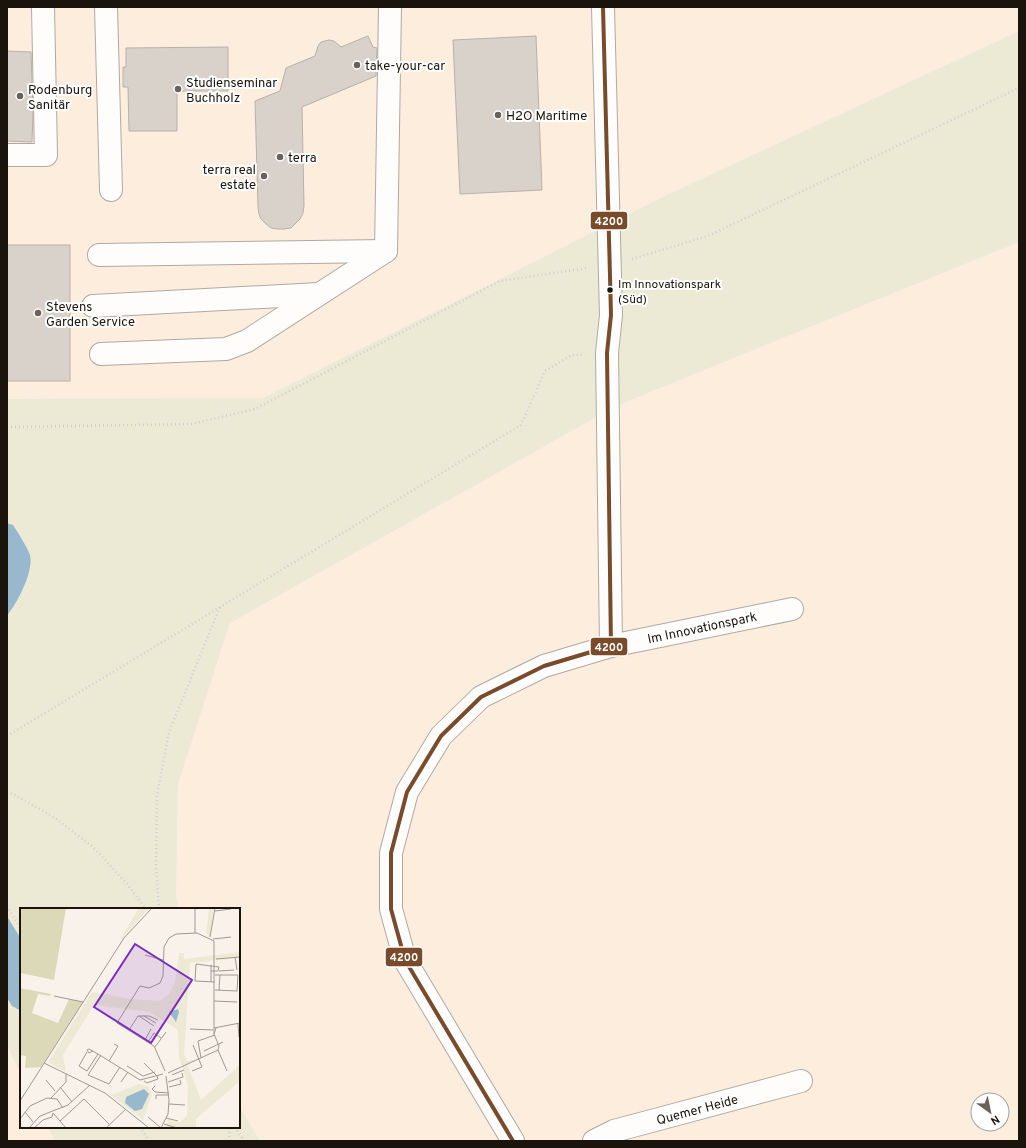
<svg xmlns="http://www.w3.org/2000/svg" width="1026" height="1148" viewBox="0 0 1026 1148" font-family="Overpass,sans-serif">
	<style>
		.built { fill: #fceddd; fill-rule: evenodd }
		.green { fill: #ecead4 }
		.water { fill: #98b9cd }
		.building { fill: #d9d2ca; stroke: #b8b1aa }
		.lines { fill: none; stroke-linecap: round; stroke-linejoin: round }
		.minor-casing { stroke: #b0a9a2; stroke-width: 24 }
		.path { stroke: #d1cfcd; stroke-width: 2.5; stroke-dasharray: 1 3; stroke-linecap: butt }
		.minor { stroke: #fefdfc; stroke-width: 22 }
		.bus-1-casing { stroke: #fff; stroke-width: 7 }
		.bus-1 { stroke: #7a4b2a; stroke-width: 4 }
		.poi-dot { fill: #69625a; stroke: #fff; stroke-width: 1.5 }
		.bus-dot { fill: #1b140c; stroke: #fff; stroke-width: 1.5 }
		.labels { text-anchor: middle; stroke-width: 4; stroke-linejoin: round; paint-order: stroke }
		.bus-label { font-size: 12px; fill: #1b140c; stroke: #fff; text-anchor: start }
		.poi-label { font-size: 13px; fill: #1b140c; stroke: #fff; text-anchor: start }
		.street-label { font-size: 13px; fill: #1b140c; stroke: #fff }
		.inset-road { fill: none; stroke: #a09992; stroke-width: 1 }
		.view { fill: #7b2cbf; fill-opacity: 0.15; stroke: #7b2cbf; stroke-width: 2 }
		.inset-edge { fill: none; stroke: #1b140c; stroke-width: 2 }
		.line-badge { stroke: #fff; stroke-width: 1.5 }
		.badge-label { font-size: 11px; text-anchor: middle; font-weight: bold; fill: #fff }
	</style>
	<rect width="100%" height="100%" fill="#f9f2eb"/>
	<g class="built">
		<polygon points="7,7 1019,7 1019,31 665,196 263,398 7,399"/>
		<path d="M1019,242v899h-759l-21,-35v-197h-61l-2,-14 2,-111 52,-161 372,-209 19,-10zM978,1100h24v24h-24z"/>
		<polygon points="7,1046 21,1074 21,1127 48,1127 55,1141 7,1141"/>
	</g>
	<g class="green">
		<polygon points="1019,31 1019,242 621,404 602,414 230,623 178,784 176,895 178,909 21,909 21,939 7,916 7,616 13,608 13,525 7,523 7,399 263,398 665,196"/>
		<polygon points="7,998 12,1006 21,1011 21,1074 7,1046"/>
		<polygon points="239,1106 260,1141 55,1141 48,1127 239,1127"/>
	</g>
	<g class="water">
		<path d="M7,523l6,2c4,6 16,25 17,30 4,17 -13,48 -23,61z"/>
		<polygon points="7,916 21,939 21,1011 12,1006 7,998"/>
	</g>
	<g class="building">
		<polygon points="368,36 373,47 377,48 376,76 302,107 304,206 303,213 300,219 291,228 284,229 278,229 271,228 266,224 261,219 259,214 258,207 255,101 280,91 286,68 315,56 318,46 321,42 329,40 334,41 341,47"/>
		<polygon points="536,36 542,190 460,194 453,40"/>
		<polygon points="228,47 228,91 177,91 177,131 129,131 128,87 123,87 123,67 126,67 126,48"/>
		<polygon points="7,51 31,52 33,114 32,142 7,141"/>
		<rect x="7" y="245" width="63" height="136"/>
	</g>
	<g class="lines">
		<defs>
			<g id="minor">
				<polyline points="106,7 111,190"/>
				<polyline points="7,155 46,155 43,7"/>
				<polyline points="99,255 386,251"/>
				<polyline points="93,306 319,294"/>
				<polyline points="101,354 226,349 247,341 386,251 390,7"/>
				<polyline points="611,646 792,609"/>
				<polyline points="513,1141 405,960 391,909 391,853 407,792 441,736 481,697 544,666 611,646 607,353 611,315 603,7"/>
				<polyline points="594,1141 614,1131 801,1081"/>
			</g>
		</defs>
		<use href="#minor" class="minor-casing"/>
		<g class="path">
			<polyline points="632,259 708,236 1019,88"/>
			<polyline points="7,427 191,424 255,409 500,281 588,268"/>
			<polyline points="7,736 521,425 545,371 572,355 585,355"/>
			<polyline points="7,792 15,795 55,818 93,847 127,884 146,909"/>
			<polyline points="7,906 21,929"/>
			<polyline points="159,909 156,865 157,796 169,732 220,607"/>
			<polyline points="140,1127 149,1141"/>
			<polyline points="235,1127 244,1141"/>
			<polyline points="229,1141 230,1127"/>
		</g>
		<use href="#minor" class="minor"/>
		<defs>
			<polyline id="bus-1" points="513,1141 405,960 391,909 391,853 407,792 441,736 481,697 544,666 611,646 607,353 611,315 603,7"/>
		</defs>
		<use href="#bus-1" class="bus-1-casing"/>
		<use href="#bus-1" class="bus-1"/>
	</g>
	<g class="poi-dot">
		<circle cx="357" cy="65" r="4"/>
		<circle cx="178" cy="89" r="4"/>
		<circle cx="20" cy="96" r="4"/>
		<circle cx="498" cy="115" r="4"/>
		<circle cx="280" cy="157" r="4"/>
		<circle cx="264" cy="176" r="4"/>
		<circle cx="38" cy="313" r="4"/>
	</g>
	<circle class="bus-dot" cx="610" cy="290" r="3.5"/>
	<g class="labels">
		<g class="bus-label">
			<text x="618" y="288">Im Innovationspark<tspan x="618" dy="15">(Süd)</tspan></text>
		</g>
		<g class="poi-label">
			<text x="365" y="70">take-your-car</text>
			<text x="186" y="87">Studienseminar<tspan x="186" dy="15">Buchholz</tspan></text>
			<text x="28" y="94">Rodenburg<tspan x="28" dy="15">Sanitär</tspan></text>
			<text x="506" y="120">H2O Maritime</text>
			<text x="288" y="162">terra</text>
			<text x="256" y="174" text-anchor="end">terra real<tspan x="256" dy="15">estate</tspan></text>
			<text x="46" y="311">Stevens<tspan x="46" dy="15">Garden Service</tspan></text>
		</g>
		<g class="street-label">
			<text transform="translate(702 627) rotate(-12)" y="5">Im Innovationspark</text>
			<text transform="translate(697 1109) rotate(-15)" y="5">Quemer Heide</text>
		</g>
	</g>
	<g transform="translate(20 908)">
		<rect width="220" height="220" fill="#f9f2eb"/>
		<path d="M119,0h10l-27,31 -1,-1zM189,0h4l-3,29 -4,-4zM220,44v6l-50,5 -6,92 3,6 12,-2 -12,5 14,36 39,-35v16l-44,38v9h-32l4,-8 11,3 8,-7 1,-31 -9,-28 -1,-27 -28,-18 -56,-7 -31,50 3,17 -18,-10 44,-70 39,7 29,2 9,-7 6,-11 4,-30h5v6zM119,176l10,3 3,7 -9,26 -32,-25z" fill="#ecead4"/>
		<path d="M0,0h46l-12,72 -34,-7zM0,80l31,6 -1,2 -12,-2 -6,19 26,10 11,-24 14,3 -42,65 -16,1 1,-12 -6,-1z" fill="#dbd9b8"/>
		<path d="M158,101l1,3 -3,10 -7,-10zM124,181l5,5 -7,15 -7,2 -10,-8 1,-6z" fill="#98b9cd"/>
		<path class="inset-road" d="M195,3l16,-2M175,25v-25M190,29l5,-29M193,31l18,-2M125,47l18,5M215,49l2,13M196,51l24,-2M191,63h7l1,-4 -23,-3 -1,17 20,1M199,63l15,-1M191,74v-17M195,82l22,1 1,-16h-23M199,82l1,-15M34,88l29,6M194,93l23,1M119,108l15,10M124,108l12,7M218,116l1,13M196,120l-2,6v-6l26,-5M170,121l23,1M109,122l9,-14h11l9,4M125,132l6,-11M128,134l6,-9 7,5M135,139l11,-15M198,142l9,21M73,143l-4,2 -2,-3 2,-1 9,5 42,26 23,-6M184,143l19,-9M67,144l-8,14 8,5 11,-17M81,147l-13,20 21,9 11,-17M181,150l-3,-17 17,-6M89,153l9,-15 -4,-2M24,155l61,30 44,35M124,155l13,13M107,158l16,10 12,-4M145,163l-11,-25 -37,-23 23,-37 9,2 11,-5 3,-7 1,-29 5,-9 7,-4 21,-1 17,8v87M172,163l10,-4 -9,-22M148,165l50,-23 1,-4 -5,-12M152,167l12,-5M26,172l9,11M124,173l3,2 11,-4 -1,-3M101,174l7,-10M148,174l15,-5 -1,-4M135,178l-3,3 3,3 14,1M40,179l12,15M149,179l12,-3 -1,-4M31,190l15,-16v-8M136,191v-4h13M0,193l104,-163 28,-30M149,196l16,1M5,204l8,10M128,209l13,11M146,210l12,3M0,211l10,-13 17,-8 10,1 6,9M40,213l24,-22 25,25M144,216l13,4M9,220l11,-12 28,-11 22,-20M14,220l9,-8 9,-3 1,-4 13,15M86,220l20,-19M141,220l7,-14 1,-14 -3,-24"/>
		<path class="view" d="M115,36l57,36 -41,63 -57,-36z"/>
		<rect width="220" height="220" class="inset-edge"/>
	</g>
	<g class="line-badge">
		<rect x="590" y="211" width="38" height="19" rx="4" fill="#7a4b2a"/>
		<rect x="590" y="637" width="38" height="19" rx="4" fill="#7a4b2a"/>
		<rect x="385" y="947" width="38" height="20" rx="4" fill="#7a4b2a"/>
	</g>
	<g class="badge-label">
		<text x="609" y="225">4200</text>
		<text x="609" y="651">4200</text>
		<text x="404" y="961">4200</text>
	</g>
	<rect width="1026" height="1148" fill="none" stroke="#1b140c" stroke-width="16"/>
	<g transform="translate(990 1112) rotate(147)"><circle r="19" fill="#ffffff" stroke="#a4a19e"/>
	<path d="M0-3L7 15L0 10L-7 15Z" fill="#69625a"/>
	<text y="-6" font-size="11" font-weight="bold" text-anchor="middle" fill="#1b140c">N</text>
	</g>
</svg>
